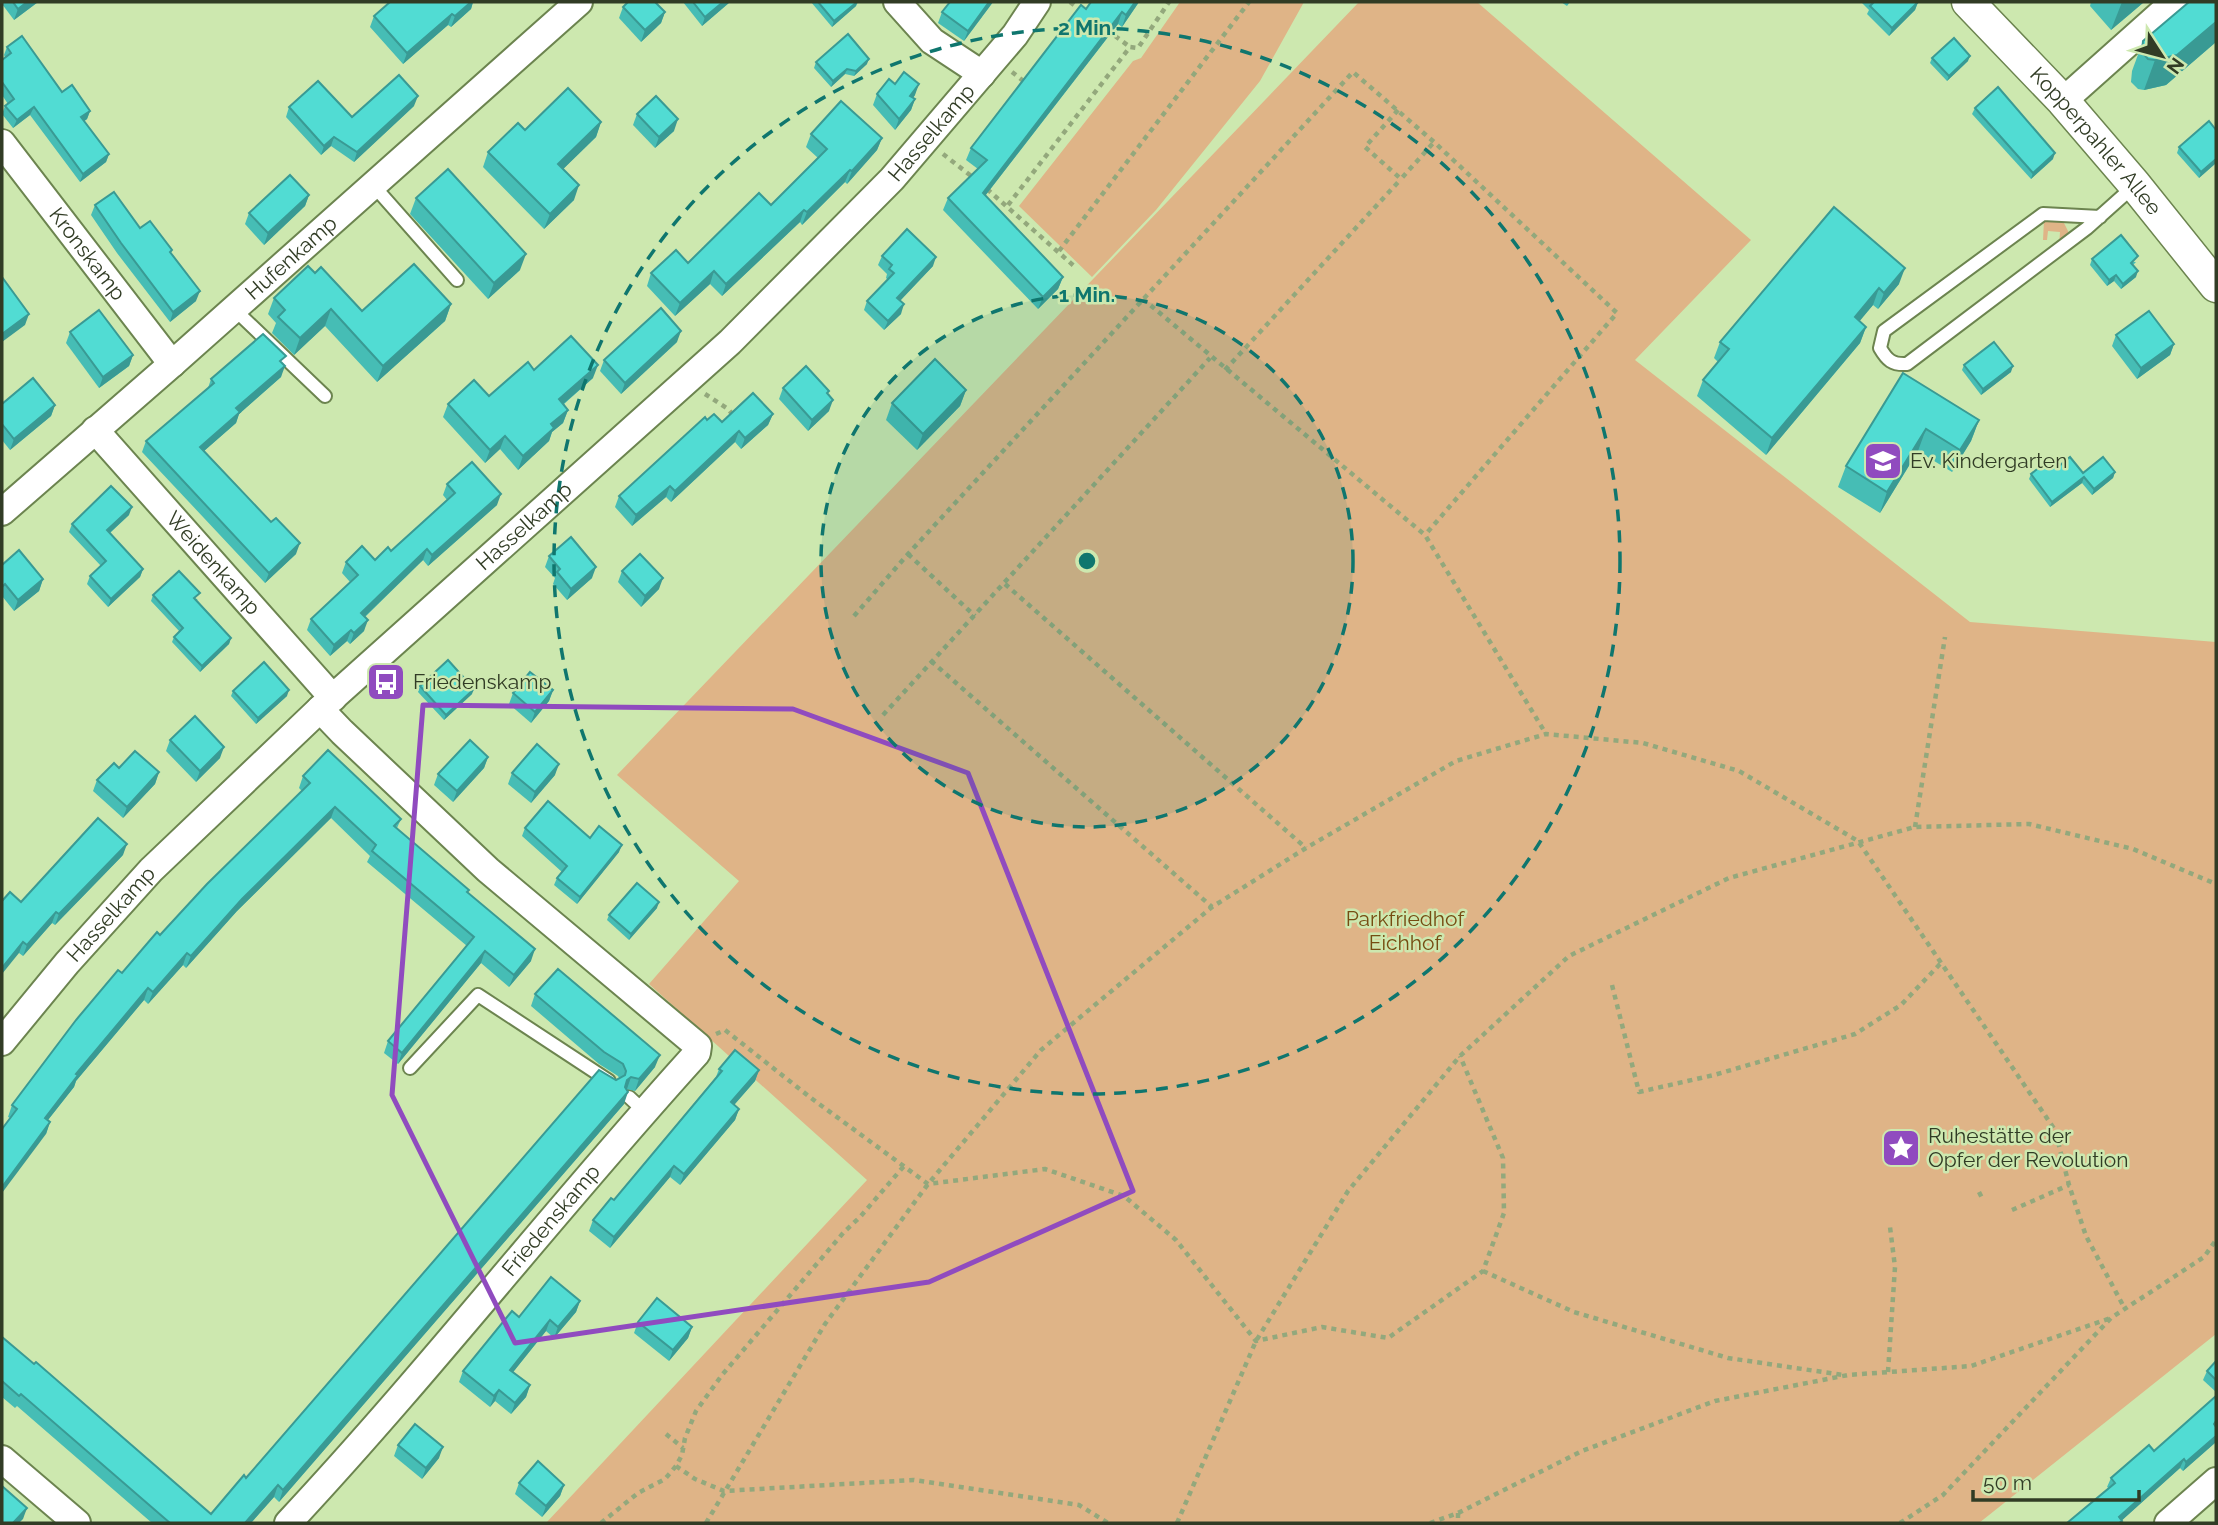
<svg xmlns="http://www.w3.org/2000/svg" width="2218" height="1525" viewBox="0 0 2218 1525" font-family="Raleway,sans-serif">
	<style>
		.green { fill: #dfb487 }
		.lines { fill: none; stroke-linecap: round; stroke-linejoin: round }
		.service-casing { stroke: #6c844f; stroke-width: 16 }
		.minor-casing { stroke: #6c844f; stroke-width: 30 }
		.tertiary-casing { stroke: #6c844f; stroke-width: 35 }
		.path { stroke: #93a87c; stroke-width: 4.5; stroke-dasharray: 5 5; stroke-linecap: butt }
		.service { stroke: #fff; stroke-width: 12 }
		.minor { stroke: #fff; stroke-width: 26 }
		.tertiary { stroke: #fff; stroke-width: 32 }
		.wall { fill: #46bdb5 }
		.shaded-wall { fill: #399a94 }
		.building { fill: #51dcd3; stroke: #399a94; stroke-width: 2 }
		.marked { fill: none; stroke: #904bbf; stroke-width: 5; stroke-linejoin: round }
		.ring { fill: none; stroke: #0f766e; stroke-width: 3.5; stroke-dasharray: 12 9 }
		.labels { text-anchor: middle; stroke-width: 5; stroke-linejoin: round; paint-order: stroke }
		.street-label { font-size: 21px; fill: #313c25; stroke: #cde8af }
		.poi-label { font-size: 21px; fill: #313c25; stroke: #cde8af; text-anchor: start }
		.park-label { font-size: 21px; fill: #764c12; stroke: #cde8af }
		.centre { fill: #0f766e; stroke: #cde8af; stroke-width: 3.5 }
		.ring-label { font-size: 21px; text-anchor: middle; font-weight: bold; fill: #0f766e; stroke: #cde8af; stroke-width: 5; stroke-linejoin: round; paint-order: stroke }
	</style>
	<rect width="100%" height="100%" fill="#cde8af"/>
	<g class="green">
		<polygon points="1180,2 1304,2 1260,81 1156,210 1092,277 1019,206 1133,61 1141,58"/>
		<polygon points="1359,2 1477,2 1751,240 1635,360 1970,622 2216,642 2216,1334 1979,1523 546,1523 867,1180 649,984 739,881 617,775"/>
		<polygon points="2044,220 2063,221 2069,233 2067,240 2059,246 2060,232 2048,231 2047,240 2043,240"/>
	</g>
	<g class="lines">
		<defs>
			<g id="service">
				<polyline points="373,185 457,280"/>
				<path d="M2100,217l-57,-3 -159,117 -4,17c7,12 12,17 27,16l180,-136 47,-42"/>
				<polyline points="234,309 325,396"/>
				<polyline points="410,1068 478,995 609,1081"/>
				<polyline points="629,1097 644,1111"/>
			</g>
			<g id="minor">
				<polyline points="897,2 932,41 982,74"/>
				<polyline points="2063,101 2174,2"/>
				<path id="s1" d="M2,143l170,221"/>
				<path id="s2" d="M95,430l238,268"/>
				<path id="s3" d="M2,512l170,-148 407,-362"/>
				<path id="s4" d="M2,1042l65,-79 84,-93 169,-161 410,-367 162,-163 123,-144 22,-33"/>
				<polyline points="2,1459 77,1523"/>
				<path id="s5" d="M288,1523c142,-152 269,-316 409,-470l1,-7 -210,-176 -146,-138 -22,-23"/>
				<polyline points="2168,1523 2216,1481"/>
			</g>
			<g id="tertiary">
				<path id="s6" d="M1968,2l95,99 72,84 81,101"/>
			</g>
		</defs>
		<use href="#service" class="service-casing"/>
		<use href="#minor" class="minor-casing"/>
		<use href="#tertiary" class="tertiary-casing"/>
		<g class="path">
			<polyline points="1070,2 1083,12"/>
			<polyline points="1107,30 1130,47"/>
			<polyline points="1012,72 1026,83"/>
			<polyline points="1398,110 1365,147 1401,179 1434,142"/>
			<polyline points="943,154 975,179"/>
			<polyline points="987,189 1074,266"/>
			<polyline points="1008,205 1130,47 1138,48 1169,2"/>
			<polyline points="1059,251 1249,2"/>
			<polyline points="1143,299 1425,535 1546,734"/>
			<polyline points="1225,370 1401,179"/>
			<polyline points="705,394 728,409 734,416"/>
			<polyline points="908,554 975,616"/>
			<polyline points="1005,584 1306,848"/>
			<polyline points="854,616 908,554 1353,72 1434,142 1617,313 1425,535"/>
			<polyline points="931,661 1212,907"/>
			<polyline points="883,715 1210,358"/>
			<polyline points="1915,827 1945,637"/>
			<polyline points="1612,985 1639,1092 1714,1075 1855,1034 1901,1005 1941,963"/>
			<polyline points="716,1034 725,1030 811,1098 928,1184 1045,1169 1124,1196 1176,1240 1256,1341 1322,1327 1388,1338 1483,1271 1504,1213 1503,1158 1460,1056"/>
			<polyline points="1979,1192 1982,1198"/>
			<polyline points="2012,1210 2069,1185"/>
			<polyline points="1483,1271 1574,1312 1728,1358 1843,1375"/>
			<polyline points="1888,1372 1895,1267 1890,1227"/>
			<polyline points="666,1434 683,1448"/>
			<polyline points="676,1466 695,1479 724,1491 914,1480 1079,1505 1108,1523"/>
			<polyline points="1458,1513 1458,1523"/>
			<polyline points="601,1523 638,1493 665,1479 676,1466 682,1455 685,1438 696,1411 722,1375 844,1232 860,1217 904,1166"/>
			<polyline points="706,1523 825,1324 928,1184 1041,1050 1212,907 1306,848 1456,761 1546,734 1643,743 1739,771 1858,841 2055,1130 2069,1185 2086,1236 2125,1309"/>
			<polyline points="1177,1523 1256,1341 1348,1191 1460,1056 1569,956 1729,878 1915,827 2029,824 2133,849 2216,884"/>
			<polyline points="1430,1523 1458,1513 1582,1451 1715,1401 1848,1375 1971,1366 2111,1318"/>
			<polyline points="1900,1523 1943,1495 2111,1318 2204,1257 2216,1240"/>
		</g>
		<use href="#service" class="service"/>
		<use href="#minor" class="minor"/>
		<use href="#tertiary" class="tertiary"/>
	</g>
	<g class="wall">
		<polygon points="2,2 38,2 14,20 2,4"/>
		<polygon points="390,2 473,2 471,9 451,27 448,25 403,64 370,27 374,16"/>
		<polygon points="683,2 730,2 702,26"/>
		<polygon points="811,2 858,2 856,6 832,27"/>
		<polygon points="993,2 964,41 938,23 942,12"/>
		<polygon points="1139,2 1122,27 1118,24 985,196 1063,277 1058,289 1038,309 943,210 948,198 978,169 966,160 971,148 1086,9"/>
		<polygon points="1561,2 1570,2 1567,6"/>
		<polygon points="1861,2 1918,2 1915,10 1889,36 1867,14 1869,10"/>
		<polygon points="2091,2 2144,2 2111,30 2090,6"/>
		<polygon points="2216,2 2216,42 2166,85 2144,90 2138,89 2131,82 2132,71 2143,41"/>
		<polygon points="623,7 665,12 661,23 641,42 619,18"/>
		<polygon points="7,47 62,92 90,111 87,119 84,121 109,154 106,162 80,182 30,115 13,128 2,114 5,106 8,104 2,95 2,60 5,57 4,55"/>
		<polygon points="1932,58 1968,61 1947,81 1930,63"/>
		<polygon points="816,62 867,64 854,76 845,74 831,87 814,68"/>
		<polygon points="895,84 915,95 913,98 915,99 911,110 895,130 873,105 877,94"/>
		<polygon points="414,106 354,162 331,146 321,155 286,117 289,107 352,117"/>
		<polygon points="1975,108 2053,159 2031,179 1972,114"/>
		<polygon points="637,114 674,131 655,148 633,125"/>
		<polygon points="601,122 596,137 563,169 574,200 544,229 483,167 488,152 525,130"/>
		<polygon points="2216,130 2216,163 2199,178 2177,153 2179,147"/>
		<polygon points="811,134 882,138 877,150 847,184 845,182 802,225 800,222 722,296 710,284 675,316 647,286 651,273 688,263 771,205 818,158 806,147"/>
		<polygon points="309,195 305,206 264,245 245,224 249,213"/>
		<polygon points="416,198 520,270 488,299 410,214"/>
		<polygon points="95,205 140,228 172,250 171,253 196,301 170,322 117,253 91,215"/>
		<polygon points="1834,207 1899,284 1878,309 1873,305 1859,321 1866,327 1860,343 1766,455 1697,396 1703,380 1718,362 1714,358 1720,342"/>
		<polygon points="882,256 933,266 900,301 901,314 884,330 864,310 867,301 888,280 886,278 887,274 878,265"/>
		<polygon points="2092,259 2136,262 2133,265 2136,277 2121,289 2114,281 2107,286 2090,265"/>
		<polygon points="315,273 362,311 451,304 445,321 377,382 325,326 294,355 272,333 276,323 268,314 274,298"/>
		<polygon points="70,332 133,355 129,366 99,388 66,343"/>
		<polygon points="2116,335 2174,344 2170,355 2137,379 2112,346"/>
		<polygon points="677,342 621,394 600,371 604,360"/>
		<polygon points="283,363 281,377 239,414 236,423 204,451 296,554 265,583 142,452 146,441 208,388 211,379"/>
		<polygon points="1964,365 2011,372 1981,395 1962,370"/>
		<polygon points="534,370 593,378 564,404 568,410 563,423 552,432 549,441 518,470 500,449 485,463 443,417 448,404 489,396"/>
		<polygon points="1903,373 1979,420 1971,441 1952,472 1918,451 1880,513 1838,487 1846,466"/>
		<polygon points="783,388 828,395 829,411 808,431 779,399"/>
		<polygon points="966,390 960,406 917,450 886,420 892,403"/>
		<polygon points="2,404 55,405 51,416 10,450 2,440"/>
		<polygon points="773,414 768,425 741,449 735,442 671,502 666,497 632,526 615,507 619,496 707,420 722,422"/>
		<polygon points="2059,466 2083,473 2115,472 2113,478 2092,495 2082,483 2050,507 2029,479 2031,474"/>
		<polygon points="447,484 497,505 428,566 423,560 365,617 364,631 350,644 347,641 330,656 307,630 311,619 350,582 342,573 346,562 375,560 391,551 447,500 443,495"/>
		<polygon points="129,515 110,533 143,569 140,577 108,607 87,584 90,576 101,566 69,532 72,524"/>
		<polygon points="549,556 592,578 567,600 553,584 555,578 545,567"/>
		<polygon points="2,565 43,579 39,591 14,611 2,596"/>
		<polygon points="622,571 659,589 641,607 618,582"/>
		<polygon points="153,595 198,599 196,600 231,638 229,644 200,672 172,642 174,637 180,632 151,601"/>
		<polygon points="420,686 472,694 444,720 418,692"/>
		<polygon points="553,690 549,701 531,723 509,704 513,693"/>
		<polygon points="233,691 287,696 256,724 231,696"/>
		<polygon points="170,740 220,758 196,782 166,751"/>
		<polygon points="488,757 484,768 453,802 434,785 438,774"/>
		<polygon points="119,768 159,772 155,784 123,818 93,791 97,780"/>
		<polygon points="512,773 555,775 531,803 508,784"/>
		<polygon points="303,776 401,819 397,828 468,893 531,961 509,987 481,963 398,1064 384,1053 388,1041 467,946 367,862 370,856 331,818 237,911 186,968 183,965 148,1004 144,1000 76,1081 74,1087 48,1120 50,1122 46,1134 8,1117 12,1105 122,973 302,791 299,788"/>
		<polygon points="525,828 590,838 619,852 577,904 554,885 557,878 562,872 522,836"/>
		<polygon points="123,855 55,925 52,923 23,956 19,953 21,902"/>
		<polygon points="657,908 629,940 607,920 609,915"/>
		<polygon points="535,994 655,1067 635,1091 626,1089 624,1104 279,1502 274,1497 251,1523 152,1523 17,1406 15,1408 2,1397 2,1337 211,1514 246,1478 616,1080 619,1078 618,1076 599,1064 531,1006"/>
		<polygon points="719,1069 759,1070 755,1081 734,1105 739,1109 735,1120 680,1185 670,1177 610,1248 589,1231 593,1220 614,1200 716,1077"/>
		<polygon points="580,1301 576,1312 554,1338 546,1331 513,1372 530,1385 526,1397 511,1414 495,1401 490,1407 459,1382 463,1371 519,1317"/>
		<polygon points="638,1322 692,1327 688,1338 669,1361 634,1333"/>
		<polygon points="2216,1361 2216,1392 2203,1380 2207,1371"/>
		<polygon points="2216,1396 2216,1442 2183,1471 2180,1468 2122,1520 2121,1523 2067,1523 2109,1488 2107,1487 2111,1478 2154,1451"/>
		<polygon points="398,1445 439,1458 422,1479 394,1456"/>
		<polygon points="519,1483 564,1485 560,1496 542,1517 515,1494"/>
	</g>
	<g class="shaded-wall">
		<polygon points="27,2 38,2 14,20 18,9"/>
		<polygon points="471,2 473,2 471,9 451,27 455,16"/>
		<polygon points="723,2 730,2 702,26 705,17"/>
		<polygon points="857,2 856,6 832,27 834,21"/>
		<polygon points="989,2 993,2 964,41 968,31"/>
		<polygon points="1135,2 1139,2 1122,27 1126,15"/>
		<polygon points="1918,2 1915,10 1889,36 1892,28"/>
		<polygon points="2122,2 2144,2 2111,30"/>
		<polygon points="665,12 661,23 641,42 645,30"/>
		<polygon points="1122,12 1118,24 978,205 983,193"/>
		<polygon points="452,14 448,25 403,64 407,53"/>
		<polygon points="2216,22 2216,42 2166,85 2144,90 2155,60"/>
		<polygon points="1970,56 1968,61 1947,81 1949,76"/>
		<polygon points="869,59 867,64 854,76 856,71"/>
		<polygon points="847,69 845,74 831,87 833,81"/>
		<polygon points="919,84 915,95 906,107 910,96"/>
		<polygon points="418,96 414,106 354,162 357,152"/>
		<polygon points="915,99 911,110 895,130 899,119"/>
		<polygon points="34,107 30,115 13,128 17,120"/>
		<polygon points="90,111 87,119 78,126 81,117"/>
		<polygon points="678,119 674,131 655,148 659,137"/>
		<polygon points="601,122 596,137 553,179 558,164"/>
		<polygon points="334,137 331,146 321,155 324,146"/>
		<polygon points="882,138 877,150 847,184 852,171"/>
		<polygon points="2055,153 2053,159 2031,179 2033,173"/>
		<polygon points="109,154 106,162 80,182 83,174"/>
		<polygon points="2216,159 2216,163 2199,178 2201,172"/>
		<polygon points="850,170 845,182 802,225 807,212"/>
		<polygon points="579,185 574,200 544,229 550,214"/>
		<polygon points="309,195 305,206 264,245 268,233"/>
		<polygon points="804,210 800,222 722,296 726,284"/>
		<polygon points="526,254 520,270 488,299 494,283"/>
		<polygon points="936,257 933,266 894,307 897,298"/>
		<polygon points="1905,268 1899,284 1878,309 1884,293"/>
		<polygon points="714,271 710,284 675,316 680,303"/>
		<polygon points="2138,271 2136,277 2121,289 2123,284"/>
		<polygon points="2116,275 2114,281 2107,286 2109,280"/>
		<polygon points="1063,277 1058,289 1038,309 1043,297"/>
		<polygon points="1879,288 1873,305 1849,334 1855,317"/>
		<polygon points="200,291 196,301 170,322 173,312"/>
		<polygon points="451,304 445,321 377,382 383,366"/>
		<polygon points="904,304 901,314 884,330 888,321"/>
		<polygon points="331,309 325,326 294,355 300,338"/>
		<polygon points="29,314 25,325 2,342 2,334"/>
		<polygon points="1866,327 1860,343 1766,455 1772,438"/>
		<polygon points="681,331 677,342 621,394 625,383"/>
		<polygon points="2174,344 2170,355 2137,379 2141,368"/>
		<polygon points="133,355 129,366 99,388 103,377"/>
		<polygon points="598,365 593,378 554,412 559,399"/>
		<polygon points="285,366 281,377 239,414 236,423 196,458 200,447 236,408"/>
		<polygon points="2013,366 2011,372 1981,395 1983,389"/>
		<polygon points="966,390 960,406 917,450 923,434"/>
		<polygon points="833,400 829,411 808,431 812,420"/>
		<polygon points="55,405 51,416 10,450 14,439"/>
		<polygon points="568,410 563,423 552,432 549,441 518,470 523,456 551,424"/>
		<polygon points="773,414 768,425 741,449 745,438"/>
		<polygon points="1979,420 1971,441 1952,472 1960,450"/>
		<polygon points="1926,429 1918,451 1880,513 1887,492"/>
		<polygon points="739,431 735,442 671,502 675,491"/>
		<polygon points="505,436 500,449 485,463 490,450"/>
		<polygon points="2115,472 2113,478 2092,495 2094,489"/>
		<polygon points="2084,477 2082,483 2050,507 2052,502"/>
		<polygon points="670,486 666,497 632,526 636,515"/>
		<polygon points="501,494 497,505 428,566 432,555"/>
		<polygon points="132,507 129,515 104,538 107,530"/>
		<polygon points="300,543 296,554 265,583 269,573"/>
		<polygon points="427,549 423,560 357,624 361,613"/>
		<polygon points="596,567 592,578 567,600 571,589"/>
		<polygon points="143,569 140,577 108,607 111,599"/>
		<polygon points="663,578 659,589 641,607 645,596"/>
		<polygon points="43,579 39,591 14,611 18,600"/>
		<polygon points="368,620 364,631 350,644 354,633"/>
		<polygon points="351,630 347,641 330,656 334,645"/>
		<polygon points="231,638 229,644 200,672 202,666"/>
		<polygon points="474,689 472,694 444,720 446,715"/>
		<polygon points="289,690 287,696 256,724 258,718"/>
		<polygon points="553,690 549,701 531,723 535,712"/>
		<polygon points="224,747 220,758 196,782 200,771"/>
		<polygon points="488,757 484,768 453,802 457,791"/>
		<polygon points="559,764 555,775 531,803 535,792"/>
		<polygon points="159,772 155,784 123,818 127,807"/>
		<polygon points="335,807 331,818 237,911 186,968 191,956 242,899"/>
		<polygon points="127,844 123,855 55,925 59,914"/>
		<polygon points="622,845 619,852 577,904 580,897"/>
		<polygon points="659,902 657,908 629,940 631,934"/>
		<polygon points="56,912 52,923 23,956 27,945"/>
		<polygon points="23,942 19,953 2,974 2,968"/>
		<polygon points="535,949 531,961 509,987 514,975"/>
		<polygon points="485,951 481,963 398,1064 402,1053"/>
		<polygon points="187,953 183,965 148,1004 153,992"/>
		<polygon points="148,988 144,1000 76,1081 74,1087 40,1130 45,1118 76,1074"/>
		<polygon points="660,1055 655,1067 635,1091 639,1079"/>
		<polygon points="759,1070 755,1081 727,1113 731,1102"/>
		<polygon points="631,1077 627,1089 622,1092 627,1080"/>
		<polygon points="628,1092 624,1104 279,1502 283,1490"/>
		<polygon points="739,1109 735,1120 680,1185 684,1174"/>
		<polygon points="50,1122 46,1134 2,1193 2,1187"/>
		<polygon points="674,1166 670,1177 610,1248 614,1237"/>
		<polygon points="580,1301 576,1312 554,1338 558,1327"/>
		<polygon points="550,1320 546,1331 506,1381 510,1370"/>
		<polygon points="692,1327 688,1338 669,1361 673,1350"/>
		<polygon points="530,1385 526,1397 511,1414 515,1403"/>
		<polygon points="499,1390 495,1401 490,1407 494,1396"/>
		<polygon points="2216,1436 2216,1442 2183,1471 2186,1462"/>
		<polygon points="443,1447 439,1458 422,1479 426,1468"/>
		<polygon points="2184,1459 2180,1468 2119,1523 2119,1517"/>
		<polygon points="278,1485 274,1497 251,1523 245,1523"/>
		<polygon points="564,1485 560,1496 542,1517 546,1506"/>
		<polygon points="27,1508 23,1519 19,1523 13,1523"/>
	</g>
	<g class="building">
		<polygon points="13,2 27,2 18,9"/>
		<polygon points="390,2 471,2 455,16 452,14 407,53 374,16"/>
		<polygon points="628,2 655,2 665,12 645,30 623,7"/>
		<polygon points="693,2 723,2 705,17"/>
		<polygon points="818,2 857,2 834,21"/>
		<polygon points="950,2 989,2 968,31 942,12"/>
		<polygon points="1091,2 1135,2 1126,15 1122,12 983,193 1063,277 1043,297 948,198 987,160 971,148 1081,5 1086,9"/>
		<polygon points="1872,2 1918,2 1892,28 1870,6 1873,3"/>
		<polygon points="2189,2 2216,2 2216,22 2177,55 2155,60 2148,59 2142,52 2143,41"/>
		<polygon points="848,34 869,59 856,71 847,69 833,81 816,62"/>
		<polygon points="22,36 62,92 72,85 90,111 81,117 109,154 83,174 34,107 17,120 5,106 14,99 2,82 2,60 11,53 7,47"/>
		<polygon points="1954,38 1970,56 1949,76 1932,58"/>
		<polygon points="904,72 919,84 910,96 915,99 899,119 877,94 889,79 895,84"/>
		<polygon points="399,75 418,96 357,152 334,137 324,146 289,107 318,81 352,117"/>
		<polygon points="1998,87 2055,153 2033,173 1975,108"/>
		<polygon points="568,88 601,122 558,164 579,185 550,214 488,152 518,123 525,130"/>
		<polygon points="656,96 678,119 659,137 637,114"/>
		<polygon points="841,101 882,138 852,171 850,170 807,212 804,210 726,284 714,271 680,303 651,273 676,250 688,263 759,193 771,205 827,149 811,134"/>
		<polygon points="2209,121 2216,130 2216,159 2201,172 2179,147"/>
		<polygon points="448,169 526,254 494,283 416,198"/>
		<polygon points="290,175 309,195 268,233 249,213"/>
		<polygon points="114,192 140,228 150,221 172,250 170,252 200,291 173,312 121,243 95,205"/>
		<polygon points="1834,207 1905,268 1884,293 1879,288 1855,317 1866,327 1772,438 1703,380 1729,349 1720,342"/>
		<polygon points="907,229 936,257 897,298 904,304 888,321 867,301 894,273 889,269 892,265 882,256"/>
		<polygon points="2121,235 2138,256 2131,263 2138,271 2123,284 2116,275 2109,280 2092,259"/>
		<polygon points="414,264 451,304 383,366 331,309 300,338 278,317 285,310 274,298 308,266 315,273 321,267 362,311"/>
		<polygon points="2,277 29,314 2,334"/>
		<polygon points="661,308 681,331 625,383 604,360"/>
		<polygon points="99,310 133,355 103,377 70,332"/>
		<polygon points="2149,311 2174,344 2141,368 2116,335"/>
		<polygon points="263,334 286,356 280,361 285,366 236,408 240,412 200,447 271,522 276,518 300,543 269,573 146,441 214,383 211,379"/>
		<polygon points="571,336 598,365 559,399 568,410 551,424 554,428 523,456 505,436 490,450 448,404 474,380 489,396 528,362 534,370"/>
		<polygon points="1994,342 2013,366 1983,389 1964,365"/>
		<polygon points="935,359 966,390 923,434 892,403"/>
		<polygon points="806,366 829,391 827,393 833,400 812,420 783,388"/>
		<polygon points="1903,373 1979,420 1960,450 1926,429 1887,492 1846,466"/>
		<polygon points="33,378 55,405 14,439 2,424 2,404"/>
		<polygon points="753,393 773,414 745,438 739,431 675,491 670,486 636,515 619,496 705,417 707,420 714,414 722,422"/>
		<polygon points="2052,457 2059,466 2070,457 2083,473 2103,457 2115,472 2094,489 2084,477 2052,502 2031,474"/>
		<polygon points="472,462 501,494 432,555 427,549 361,613 368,620 354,633 351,630 334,645 311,619 358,575 346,562 362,546 375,560 388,547 391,551 455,493 447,484"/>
		<polygon points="111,486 132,507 107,530 143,569 111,599 90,576 106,561 72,524"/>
		<polygon points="571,537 596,567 571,589 557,572 560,569 549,556"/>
		<polygon points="19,550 43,579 18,600 5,584 2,587 2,565"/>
		<polygon points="640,554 663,578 645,596 622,571"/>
		<polygon points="179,571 200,593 194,598 231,638 202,666 174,637 183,628 153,595"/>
		<polygon points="448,660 474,689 446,715 420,686"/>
		<polygon points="264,662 289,690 258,718 233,691"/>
		<polygon points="530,672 553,690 535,712 513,693"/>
		<polygon points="195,716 224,747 200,771 170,740"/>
		<polygon points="470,740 488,757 457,791 438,774"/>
		<polygon points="537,744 559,764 535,792 512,773"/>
		<polygon points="328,750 401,819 394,826 469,890 467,892 535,949 514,975 485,951 402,1053 388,1041 474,937 372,851 376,845 335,807 242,899 191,956 187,953 153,992 148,988 76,1074 78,1075 45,1118 50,1122 2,1187 2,1129 17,1109 12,1105 76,1020 118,970 122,973 157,932 160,935 207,884 310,783 303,776"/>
		<polygon points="135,751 159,772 127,807 97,780 114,763 119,768"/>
		<polygon points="548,801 590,838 599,826 622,845 580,897 557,878 567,866 525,828"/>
		<polygon points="98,818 127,844 59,914 56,912 27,945 23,942 2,968 2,901 10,892 21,902"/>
		<polygon points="637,883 659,902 631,934 609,915"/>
		<polygon points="558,969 660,1055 639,1079 631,1077 627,1080 625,1087 628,1092 283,1490 278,1485 245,1523 170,1523 21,1394 19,1396 2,1381 2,1337 34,1364 36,1362 211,1514 244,1475 246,1478 599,1070 616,1080 625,1075 626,1071 623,1064 604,1052 535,994"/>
		<polygon points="735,1050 759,1070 731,1102 739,1109 684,1174 674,1166 614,1237 593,1220 611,1198 614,1200 722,1071 719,1069"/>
		<polygon points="551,1277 580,1301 558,1327 550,1320 510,1370 530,1385 515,1403 499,1390 494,1396 463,1371 512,1311 519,1317"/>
		<polygon points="657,1298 692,1327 673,1350 638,1322"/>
		<polygon points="2216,1361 2216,1380 2207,1371"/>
		<polygon points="2216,1396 2216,1421 2214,1424 2216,1427 2216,1436 2186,1462 2184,1459 2119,1517 2122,1521 2119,1523 2067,1523 2115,1483 2111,1478 2149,1445 2154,1451"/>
		<polygon points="415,1424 443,1447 426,1468 398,1445"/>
		<polygon points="538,1461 564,1485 546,1506 519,1483"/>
		<polygon points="2,1486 27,1508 13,1523 2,1523"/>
	</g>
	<path class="marked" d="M423,705l370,4 175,64 165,418 -204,91 -414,61 -123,-248z"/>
	<circle cx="1087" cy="561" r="266" fill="#0f766e" fill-opacity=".12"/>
	<g class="ring">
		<circle cx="1087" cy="561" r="266"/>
		<circle cx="1087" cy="561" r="533"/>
	</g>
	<defs>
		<symbol id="school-square" viewBox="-11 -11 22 22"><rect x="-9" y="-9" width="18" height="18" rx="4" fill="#904bbf" stroke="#cde8af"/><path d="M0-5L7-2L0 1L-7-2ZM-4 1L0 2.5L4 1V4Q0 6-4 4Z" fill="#fff"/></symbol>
		<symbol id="bus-square" viewBox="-11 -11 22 22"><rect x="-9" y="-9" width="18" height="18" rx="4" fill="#904bbf" stroke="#cde8af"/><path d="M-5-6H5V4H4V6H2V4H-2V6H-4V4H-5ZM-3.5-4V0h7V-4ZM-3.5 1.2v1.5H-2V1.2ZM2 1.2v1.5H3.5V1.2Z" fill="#fff"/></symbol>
		<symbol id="sight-square" viewBox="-11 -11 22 22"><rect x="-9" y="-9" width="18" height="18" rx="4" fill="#904bbf" stroke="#cde8af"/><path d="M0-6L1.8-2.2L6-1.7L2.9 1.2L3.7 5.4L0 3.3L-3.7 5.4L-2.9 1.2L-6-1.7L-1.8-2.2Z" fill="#fff"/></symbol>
	</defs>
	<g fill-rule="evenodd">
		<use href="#school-square" x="1861" y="439" width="44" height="44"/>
		<use href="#bus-square" x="364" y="660" width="44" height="44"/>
		<use href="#sight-square" x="1879" y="1126" width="44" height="44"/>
	</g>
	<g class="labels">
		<g class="street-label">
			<text dy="7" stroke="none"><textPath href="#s4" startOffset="1302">Hasselkamp</textPath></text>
			<text dy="7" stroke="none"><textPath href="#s6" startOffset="189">Kopperpahler Allee</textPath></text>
			<text dy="7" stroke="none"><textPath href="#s1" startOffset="140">Kronskamp</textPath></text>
			<text dy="7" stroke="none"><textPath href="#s3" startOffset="385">Hufenkamp</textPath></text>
			<text dy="7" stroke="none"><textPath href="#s4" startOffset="735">Hasselkamp</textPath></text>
			<text dy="7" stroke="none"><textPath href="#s2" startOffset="178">Weidenkamp</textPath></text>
			<text dy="7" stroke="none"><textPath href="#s4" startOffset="168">Hasselkamp</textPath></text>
			<text dy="7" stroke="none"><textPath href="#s5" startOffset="401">Friedenskamp</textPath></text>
		</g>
		<g class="poi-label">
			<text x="1910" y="468">Ev. Kindergarten</text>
			<text x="413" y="689">Friedenskamp</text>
			<text x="1928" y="1143">Ruhestätte der<tspan x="1928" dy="24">Opfer der Revolution</tspan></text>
		</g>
		<g class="park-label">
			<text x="1405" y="926">Parkfriedhof<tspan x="1405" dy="24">Eichhof</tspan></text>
		</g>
	</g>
	<circle cx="1087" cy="561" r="10" class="centre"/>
	<g class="ring-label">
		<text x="1087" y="35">2 Min.</text>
		<text x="1087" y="302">1 Min.</text>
	</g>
	<rect width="2218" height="1525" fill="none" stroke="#313c25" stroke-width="7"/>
	<g transform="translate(2162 56) rotate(126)" stroke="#cde8af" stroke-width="5" paint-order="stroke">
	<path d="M0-5L12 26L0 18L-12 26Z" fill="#313c25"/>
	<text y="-10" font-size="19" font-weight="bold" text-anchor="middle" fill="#313c25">N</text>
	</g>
	<path d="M1973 1490v10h166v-10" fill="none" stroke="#313c25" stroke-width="3.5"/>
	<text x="1983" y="1490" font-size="21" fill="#313c25" stroke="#cde8af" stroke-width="5" paint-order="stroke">50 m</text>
</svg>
